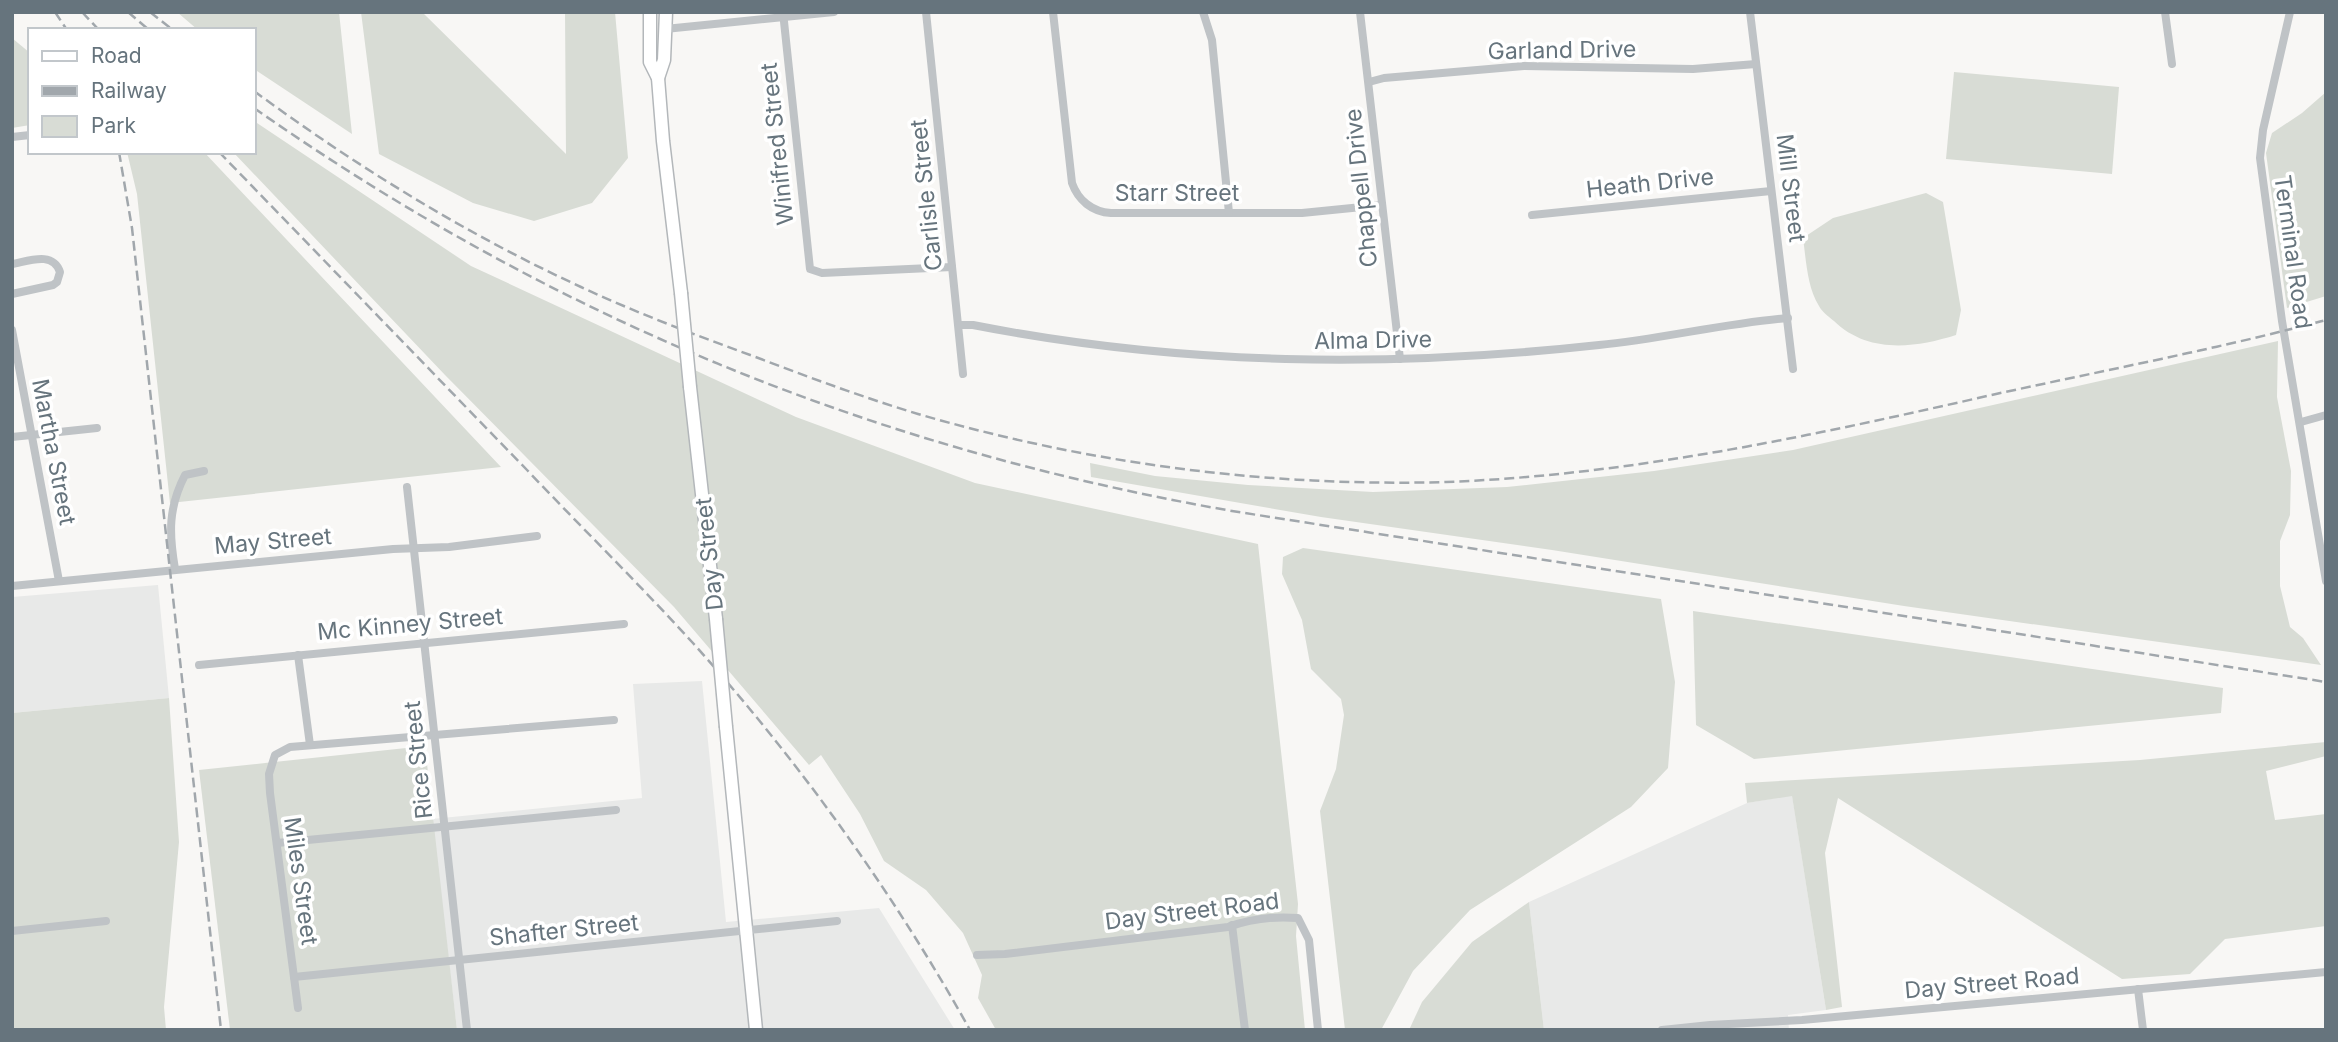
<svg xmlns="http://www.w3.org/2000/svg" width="2338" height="1042" viewBox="0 0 2338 1042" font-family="Inter,sans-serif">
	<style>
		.built { fill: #e8e9e8 }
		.green { fill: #d8dcd5 }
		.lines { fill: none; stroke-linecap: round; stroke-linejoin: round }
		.primary-casing { stroke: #b3b7ba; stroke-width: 15 }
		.minor { stroke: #bfc3c6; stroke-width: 8 }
		.primary { stroke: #fff; stroke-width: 12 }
		.rail { stroke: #a1a7ac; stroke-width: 2.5; stroke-dasharray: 10 5; stroke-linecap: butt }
		.primary-bridge-casing { stroke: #b3b7ba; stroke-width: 15; stroke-linecap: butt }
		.primary-bridge { stroke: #fff; stroke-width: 12 }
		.labels { text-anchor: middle; stroke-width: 7; stroke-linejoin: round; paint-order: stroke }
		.street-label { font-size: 23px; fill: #66747d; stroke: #fff }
	</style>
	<rect width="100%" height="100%" fill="#f8f7f5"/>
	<g class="built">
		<polygon points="158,585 169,698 12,713 12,597"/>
		<polygon points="702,681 726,922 879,908 955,1030 457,1030 432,819 642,798 633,684"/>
		<polygon points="1792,795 1826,1010 1788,1015 1789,1030 1544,1030 1529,902 1747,803"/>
	</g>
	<g class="green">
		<polygon points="177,12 339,12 352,134 254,69 254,30 198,30"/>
		<polygon points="361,12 422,12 566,154 565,12 615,12 628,158 592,203 534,221 473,203 379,154"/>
		<polygon points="12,38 30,53 30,125 12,128"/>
		<polygon points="1954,72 2119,87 2112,174 1946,159"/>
		<polygon points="2326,92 2326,296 2287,308 2266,153 2272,133 2302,113"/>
		<polygon points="254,121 471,266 796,417 975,483 1258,544 1298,904 1296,936 1305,1030 996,1030 978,998 982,975 963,933 926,890 884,861 860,814 821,755 809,765 674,607 445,375 233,152 254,152"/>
		<polygon points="127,152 204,152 501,467 170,503 137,194"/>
		<path d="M1926,193l17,9 18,108 -5,25c-41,13 -88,19 -122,-14 -5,-4 -12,-9 -15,-15 -12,-19 -13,-47 -16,-68l30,-20z"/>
		<polygon points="2278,341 2277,397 2291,471 2290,515 2280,541 2280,586 2290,627 2303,638 2321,665 1904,606 1552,550 1321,517 1091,477 1090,463 1155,476 1248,485 1373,492 1507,487 1654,471 1793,450"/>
		<polygon points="1303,548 1661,599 1675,682 1668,768 1631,807 1470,910 1413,971 1381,1030 1345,1030 1320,811 1336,769 1344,715 1341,699 1311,669 1302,620 1282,574 1283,557"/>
		<polygon points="1693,611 2223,688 2221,713 1754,759 1696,725"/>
		<polygon points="169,698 179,842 164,1007 166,1030 12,1030 12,713"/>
		<polygon points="2326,742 2326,756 2266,771 2275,820 2326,814 2326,926 2225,939 2190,974 2122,979 1838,798 1825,853 1842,1007 1826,1010 1792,796 1747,803 1745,783 2140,760"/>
		<polygon points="425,746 457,1030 230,1030 199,770"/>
		<polygon points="1529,902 1544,1030 1409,1030 1422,1002 1472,942"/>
	</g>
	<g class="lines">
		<defs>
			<g id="primary">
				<polyline points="650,12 650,62 658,78 663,141 681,293"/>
				<polyline points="658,78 664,60 666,12"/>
				<polyline points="690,387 716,619"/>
				<polyline points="726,727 756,1030"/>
			</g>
		</defs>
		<use href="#primary" class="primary-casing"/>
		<g class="minor">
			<polyline points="783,12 810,269 822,273 952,267"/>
			<polyline points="926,12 963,374"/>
			<path d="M1053,12l19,171c6,17 20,29 39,30h191l80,-8"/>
			<polyline points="1203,12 1212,40 1229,213"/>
			<polyline points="1360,12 1400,359"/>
			<polyline points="1750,12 1793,369"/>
			<polyline points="2165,12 2172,64"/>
			<polyline points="2290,12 2263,130 2260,158 2282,321 2326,581"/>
			<polyline points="665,29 834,12"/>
			<polyline points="1369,82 1384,78 1524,66 1693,69 1756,64"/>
			<polyline points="12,137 30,135"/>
			<polyline points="1532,215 1771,191"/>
			<path d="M12,264c17,-3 41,-13 48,8l-3,10 -4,3 -41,9"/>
			<path d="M959,325h14c209,41 416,43 626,20 63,-6 126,-22 189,-27"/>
			<polyline points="12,330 59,581"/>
			<polyline points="2301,422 2326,415"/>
			<polyline points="12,437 97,428"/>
			<polyline points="407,487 467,1030"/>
			<path d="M175,569c-6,-35 -7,-61 10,-94l19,-4"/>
			<polyline points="12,586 393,549 449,547 537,536"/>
			<polyline points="298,655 310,745"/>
			<polyline points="199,665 624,624"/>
			<polyline points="277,843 616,810"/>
			<polyline points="1232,925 1245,1030"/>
			<polyline points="12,931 106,921"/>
			<path d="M977,955l28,-1 223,-27c22,-8 46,-11 70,-9l11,22 9,90"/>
			<polyline points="294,977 837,921"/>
			<polyline points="2138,989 2143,1030"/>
			<polyline points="298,1008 270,793 269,774 275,755 290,747 614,720"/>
			<polyline points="1662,1030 1710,1025 1802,1020 2326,972"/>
		</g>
		<use href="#primary" class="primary"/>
		<g class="rail">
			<polyline points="55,12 67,30"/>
			<polyline points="82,12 99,30"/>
			<polyline points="128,12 149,30"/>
			<polyline points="150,12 173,30"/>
			<path d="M254,91c102,75 212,143 327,196 56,26 114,48 172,69 55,21 109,41 165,58 172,50 350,73 528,68 187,-7 369,-47 550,-88 110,-24 221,-45 330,-74"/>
			<path d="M254,108c300,210 617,340 978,403l1094,171"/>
			<polyline points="119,152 132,228 221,1030"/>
			<path d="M219,152c103,106 205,212 308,318 55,58 112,114 165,172 106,118 201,250 278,388"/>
		</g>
		<defs>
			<g id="primary-bridge">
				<polyline points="681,293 690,387"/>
				<polyline points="716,619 726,727"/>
			</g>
		</defs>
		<use href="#primary-bridge" class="primary-bridge-casing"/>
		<use href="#primary-bridge" class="primary-bridge"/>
	</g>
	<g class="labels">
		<g class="street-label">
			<text transform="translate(1562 50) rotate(-1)" y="8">Garland Drive</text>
			<text transform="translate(777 144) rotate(-96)" y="8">Winifred Street</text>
			<text transform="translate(1650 183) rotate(-6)" y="8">Heath Drive</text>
			<text transform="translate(1361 188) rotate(-96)" y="8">Chappell Drive</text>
			<text transform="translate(1791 188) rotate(83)" y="8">Mill Street</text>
			<text x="1177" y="201">Starr Street</text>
			<text transform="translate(926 195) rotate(-96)" y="8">Carlisle Street</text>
			<text transform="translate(2293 252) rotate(82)" y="8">Terminal Road</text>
			<text transform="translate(1373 340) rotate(-1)" y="8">Alma Drive</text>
			<text transform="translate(54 452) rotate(79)" y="8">Martha Street</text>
			<text transform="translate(273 541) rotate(-5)" y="8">May Street</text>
			<text transform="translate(709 554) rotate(-96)" y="8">Day Street</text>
			<text transform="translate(410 624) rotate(-5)" y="8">Mc Kinney Street</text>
			<text transform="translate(418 760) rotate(-96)" y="8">Rice Street</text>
			<text transform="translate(301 881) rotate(82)" y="8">Miles Street</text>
			<text transform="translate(1192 911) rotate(-7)" y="8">Day Street Road</text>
			<text transform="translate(564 930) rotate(-6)" y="8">Shafter Street</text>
			<text transform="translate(1992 983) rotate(-5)" y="8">Day Street Road</text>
		</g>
	</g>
	<rect width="2338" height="1042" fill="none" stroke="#66747d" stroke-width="28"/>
	<rect x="28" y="28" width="228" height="126" fill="#ffffff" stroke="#c2c7cb" stroke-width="2"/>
	<rect x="42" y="51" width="35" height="10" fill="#ffffff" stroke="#c2c7cb" stroke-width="2"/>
	<text x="91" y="63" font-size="21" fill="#66747d">Road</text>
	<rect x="42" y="86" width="35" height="10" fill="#a1a7ac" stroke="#c2c7cb" stroke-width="2"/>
	<text x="91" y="98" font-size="21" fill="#66747d">Railway</text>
	<rect x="42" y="116" width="35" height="21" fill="#d8dcd5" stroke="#c2c7cb" stroke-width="2"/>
	<text x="91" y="133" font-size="21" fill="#66747d">Park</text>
</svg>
